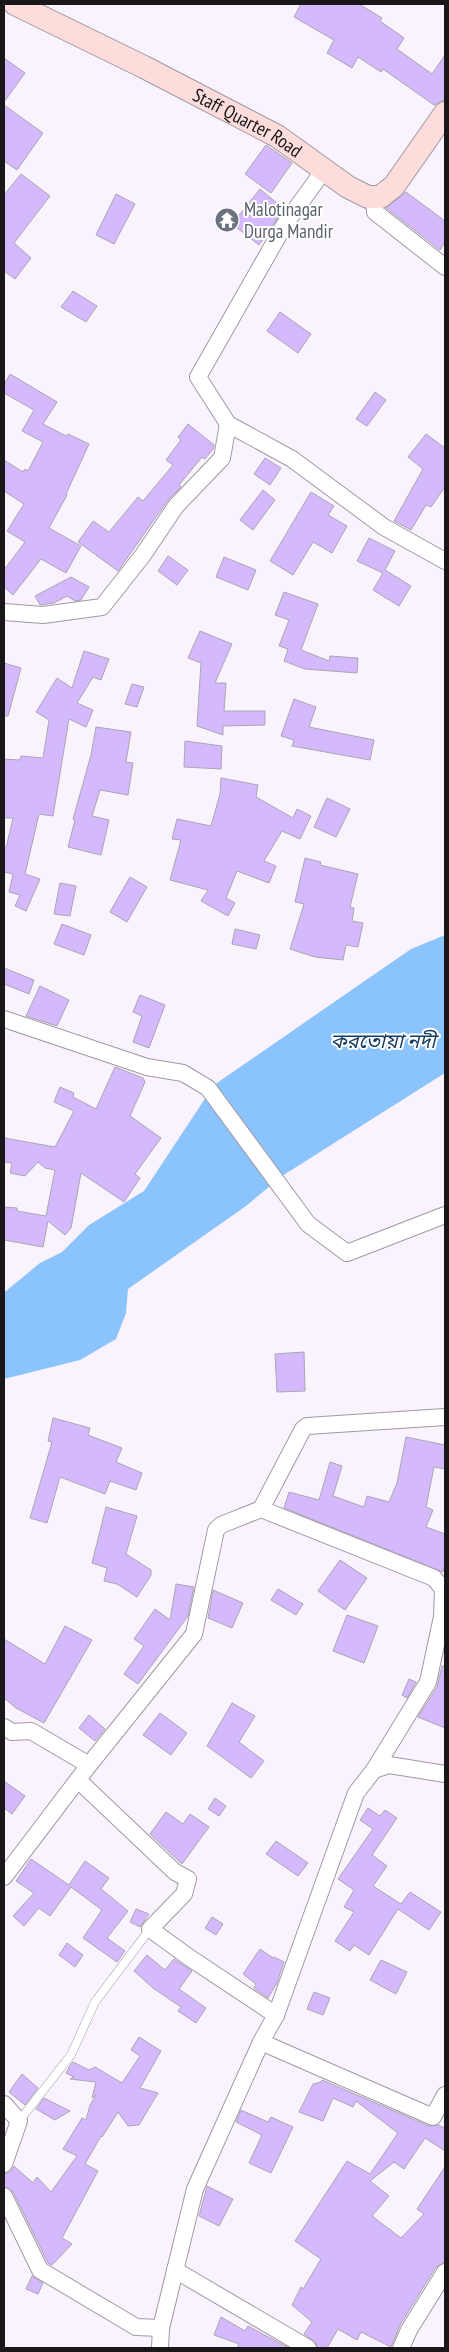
<svg xmlns="http://www.w3.org/2000/svg" width="449" height="2352" viewBox="0 0 449 2352" font-family="'PT Sans Narrow','Noto Sans Bengali',sans-serif">
	<style>
		.water { fill: #8bc4fc }
		.building { fill: #d5b9fe; stroke: #aaa6b0 }
		.lines { fill: none; stroke-linecap: round; stroke-linejoin: round }
		.lane-casing { stroke: #a099a3; stroke-width: 9 }
		.street-casing { stroke: #a099a3; stroke-width: 18 }
		.secondary-casing { stroke: #a099a3; stroke-width: 24 }
		.lane { stroke: #fff; stroke-width: 8 }
		.street { stroke: #fff; stroke-width: 16 }
		.secondary { stroke: #fddddb; stroke-width: 22 }
		.labels { text-anchor: middle; stroke-width: 4; stroke-linejoin: round; paint-order: stroke }
		.street-label { font-size: 19px; fill: #19171a; stroke: #fff }
		.worship-label { font-size: 19px; fill: #5b616d; stroke: #fff; text-anchor: start }
		.water-label { font-size: 20px; font-style: italic; fill: #153d62; stroke: #fff }
	</style>
	<rect width="100%" height="100%" fill="#faf3fd"/>
	<polygon class="water" points="445,935 445,1073 282,1176 246,1206 128,1289 126,1313 116,1339 80,1360 4,1379 4,1291 6,1291 40,1263 62,1252 89,1225 144,1191 214,1085 411,949"/>
	<g class="building">
		<polygon points="301,4 359,4 382,18 380,21 404,38 397,49 432,74 445,55 445,100 434,105 383,69 381,72 358,57 352,68 327,53 334,40 294,17"/>
		<polygon points="4,58 25,73 4,102"/>
		<polygon points="4,105 43,133 17,170 4,161"/>
		<polygon points="266,145 292,163 271,193 245,174"/>
		<polygon points="21,174 50,196 14,243 31,258 15,279 4,271 4,195"/>
		<polygon points="260,189 284,209 259,245 232,224"/>
		<polygon points="406,192 445,221 445,242 440,250 386,208"/>
		<polygon points="116,194 135,204 114,244 96,235"/>
		<polygon points="73,291 97,306 86,322 61,307"/>
		<polygon points="280,312 311,334 298,353 267,331"/>
		<polygon points="10,374 57,402 43,424 66,436 68,434 89,444 66,494 67,495 49,528 81,546 66,573 41,559 13,595 4,587 4,570 25,542 7,531 24,504 4,491 4,460 23,472 25,469 28,471 43,442 22,431 34,410 4,393 4,385"/>
		<polygon points="375,392 386,400 367,426 356,419"/>
		<polygon points="188,424 214,445 213,449 205,459 202,457 179,485 181,487 168,500 118,571 78,542 93,521 109,532 138,497 143,501 173,465 166,460 181,440 178,437"/>
		<polygon points="426,434 445,448 445,487 431,507 426,505 411,530 394,521 423,469 408,457"/>
		<polygon points="265,458 281,468 270,485 254,474"/>
		<polygon points="263,490 275,500 253,530 240,520"/>
		<polygon points="311,492 334,506 328,515 347,526 332,553 313,542 293,575 270,561"/>
		<polygon points="369,538 395,551 385,570 411,586 399,606 373,590 383,573 357,561"/>
		<polygon points="168,556 188,570 177,585 158,571"/>
		<polygon points="224,557 256,570 248,590 216,577"/>
		<polygon points="71,577 89,587 81,600 75,601 67,596 54,603 40,605 35,596"/>
		<polygon points="284,592 318,604 301,650 329,661 330,656 358,658 357,673 305,669 284,661 288,649 279,646 289,620 275,615"/>
		<polygon points="200,631 232,644 215,683 226,683 224,711 265,711 265,725 223,726 223,735 197,726 201,663 188,658"/>
		<polygon points="84,651 109,659 101,680 93,677 77,703 93,710 86,727 69,719 53,816 39,814 25,874 40,879 26,911 15,906 20,895 9,892 13,874 4,872 4,848 6,848 13,818 4,818 4,759 20,760 21,756 43,758 49,720 36,712 57,678 72,688"/>
		<polygon points="4,663 21,668 8,716 4,716"/>
		<polygon points="132,684 144,687 137,707 125,704"/>
		<polygon points="294,699 316,707 309,727 374,740 370,760 292,746 294,740 281,736"/>
		<polygon points="96,727 131,732 126,762 133,763 128,795 100,790 92,816 109,820 101,855 68,847 75,820 73,819 91,755"/>
		<polygon points="185,741 222,746 221,769 184,767"/>
		<polygon points="221,778 258,785 256,797 293,818 297,809 311,816 300,839 282,831 264,861 276,866 269,883 237,871 226,898 235,903 228,916 201,901 208,890 170,880 181,840 172,839 177,819 211,826 220,794"/>
		<polygon points="327,798 350,809 336,837 314,827"/>
		<polygon points="305,858 321,862 320,865 358,874 350,907 354,908 352,921 363,923 358,947 346,945 343,960 315,957 290,949 304,904 295,902"/>
		<polygon points="130,877 147,887 127,922 110,912"/>
		<polygon points="60,883 76,886 70,916 54,914"/>
		<polygon points="62,924 91,935 84,955 54,944"/>
		<polygon points="235,929 260,935 256,949 232,944"/>
		<polygon points="4,968 34,980 29,994 4,984"/>
		<polygon points="40,986 69,1000 57,1026 26,1016"/>
		<polygon points="140,995 165,1005 149,1048 133,1042 142,1016 133,1012"/>
		<polygon points="115,1067 143,1078 145,1082 130,1116 161,1138 135,1174 140,1178 124,1202 81,1173 71,1228 65,1235 48,1221 43,1247 4,1240 4,1207 17,1208 17,1211 46,1216 55,1170 45,1168 38,1162 25,1176 10,1173 12,1163 4,1162 4,1138 55,1147 74,1111 54,1102 60,1087 74,1093 73,1097 96,1109"/>
		<polygon points="304,1352 305,1391 277,1392 275,1354"/>
		<polygon points="53,1418 90,1428 88,1435 122,1448 116,1462 142,1473 136,1490 110,1481 105,1494 60,1477 47,1523 30,1518 52,1442 48,1441"/>
		<polygon points="406,1437 445,1445 445,1469 434,1467 426,1507 433,1510 426,1527 445,1534 445,1564 443,1572 284,1508 289,1492 319,1500 330,1462 342,1466 333,1496 364,1507 367,1496 389,1502 397,1483"/>
		<polygon points="106,1507 137,1516 126,1554 151,1570 151,1575 137,1597 117,1584 104,1581 107,1568 92,1563"/>
		<polygon points="340,1560 367,1578 345,1610 318,1591"/>
		<polygon points="176,1584 194,1587 188,1616 138,1684 124,1674 144,1646 134,1639 155,1609 170,1620"/>
		<polygon points="278,1589 303,1604 296,1615 271,1600"/>
		<polygon points="213,1590 243,1603 232,1628 208,1618"/>
		<polygon points="347,1615 378,1626 364,1663 333,1651"/>
		<polygon points="65,1626 92,1640 44,1723 16,1708 4,1698 4,1639 45,1664"/>
		<polygon points="442,1666 445,1666 445,1728 418,1717 437,1687"/>
		<polygon points="409,1679 416,1682 407,1698 402,1695"/>
		<polygon points="232,1703 255,1716 239,1742 264,1761 251,1778 207,1746"/>
		<polygon points="160,1713 187,1733 171,1755 143,1735"/>
		<polygon points="89,1715 105,1729 95,1741 79,1728"/>
		<polygon points="4,1781 25,1796 12,1814 4,1808"/>
		<polygon points="215,1798 226,1806 219,1816 208,1809"/>
		<polygon points="368,1808 380,1816 385,1810 397,1818 372,1855 387,1866 373,1886 401,1904 410,1892 441,1912 429,1930 398,1909 369,1955 354,1945 350,1951 335,1941 354,1912 344,1907 354,1890 338,1879 373,1829 360,1820"/>
		<polygon points="166,1812 183,1824 190,1814 209,1827 182,1864 150,1834"/>
		<polygon points="276,1841 308,1863 298,1876 266,1854"/>
		<polygon points="31,1859 69,1885 85,1861 109,1878 101,1889 128,1911 107,1938 125,1951 117,1962 83,1938 102,1910 71,1887 50,1916 39,1908 24,1926 13,1916 34,1893 16,1881"/>
		<polygon points="136,1909 149,1914 140,1927 130,1922"/>
		<polygon points="212,1917 223,1924 216,1935 205,1928"/>
		<polygon points="67,1943 83,1955 75,1967 59,1955"/>
		<polygon points="260,1949 273,1958 274,1957 284,1962 277,1983 268,1998 254,1988 256,1984 243,1974"/>
		<polygon points="147,1955 165,1970 174,1959 192,1971 179,1989 206,2008 196,2023 178,2011 181,2007 153,1988 134,1971"/>
		<polygon points="381,1960 407,1972 396,1994 370,1980"/>
		<polygon points="314,1992 330,1998 323,2015 307,2009"/>
		<polygon points="139,2037 161,2051 140,2088 158,2093 139,2125 128,2126 118,2112 102,2137 101,2136 85,2164 98,2171 62,2238 72,2244 52,2265 48,2263 13,2192 4,2186 4,2174 10,2172 14,2166 33,2183 37,2177 51,2192 77,2156 63,2149 82,2118 86,2120 90,2105 96,2095 92,2098 96,2082 70,2079 74,2077 66,2073 71,2064 73,2062 89,2070 95,2067 122,2083 140,2056 131,2050"/>
		<polygon points="22,2074 38,2088 25,2105 9,2092"/>
		<polygon points="322,2080 429,2126 438,2125 445,2128 445,2151 425,2138 404,2169 394,2162 370,2181 389,2196 372,2216 401,2238 424,2214 417,2209 445,2167 445,2262 436,2267 400,2325 391,2347 361,2332 357,2340 338,2329 327,2348 318,2348 316,2343 304,2334 312,2322 292,2305 301,2287 303,2289 321,2259 295,2241 347,2161 370,2174 398,2133 356,2101 353,2107 333,2098 323,2121 299,2112 313,2084 321,2082"/>
		<polygon points="44,2098 70,2111 55,2120 36,2109"/>
		<polygon points="241,2110 268,2122 271,2117 293,2127 271,2173 249,2163 262,2135 236,2122"/>
		<polygon points="207,2186 233,2199 219,2226 199,2216"/>
		<polygon points="32,2276 43,2283 38,2294 26,2289"/>
		<polygon points="221,2317 245,2331 248,2326 289,2348 237,2348 239,2344 214,2335"/>
	</g>
	<g class="lines">
		<defs>
			<polyline id="lane" points="19,2121 71,2055 95,2002 150,1929"/>
			<g id="street">
				<polyline points="324,170 285,224 198,377 228,424 292,459 384,527 445,561"/>
				<polyline points="374,198 375,212 445,267"/>
				<polyline points="4,612 43,615 102,607 143,555 176,506 222,458 228,424"/>
				<polyline points="4,1019 147,1067 183,1073 208,1088 308,1224 347,1253 445,1215"/>
				<polyline points="261,1509 434,1578 443,1589 442,1617 428,1682 374,1770"/>
				<polyline points="4,1727 12,1732 31,1731 89,1765"/>
				<polyline points="78,1780 175,1872 188,1879 184,1894 150,1929 190,1958 276,2015"/>
				<polyline points="4,1877 89,1765 194,1634 216,1530 221,1525 261,1509 303,1429 307,1426 445,1417"/>
				<polyline points="261,2042 433,2117 445,2095"/>
				<polyline points="4,2104 19,2121 4,2164"/>
				<polyline points="4,2196 40,2270 136,2327 161,2328"/>
				<polyline points="175,2270 308,2348"/>
				<polyline points="160,2348 161,2328 195,2189 261,2042 276,2015 356,1793 374,1770 389,1765 445,1774"/>
				<polyline points="401,2348 409,2330 445,2272"/>
			</g>
			<g id="secondary">
				<path id="s1" d="M15,4l129,63 133,69 71,51 20,10h12l14,-11 51,-73"/>
			</g>
		</defs>
		<use href="#lane" class="lane-casing"/>
		<use href="#street" class="street-casing"/>
		<use href="#secondary" class="secondary-casing"/>
		<use href="#lane" class="lane"/>
		<use href="#street" class="street"/>
		<use href="#secondary" class="secondary"/>
	</g>
	<defs>
		<symbol id="temple-disc" viewBox="-11 -11 22 22"><circle r="9.5" fill="#6b7280" stroke="#fff"/><path d="M0-6L5-2H3V0L6.5 2.5H4V6H1.5V3h-3V6H-4V2.5H-6.5L-3 0V-2H-5Z" fill="#fff"/></symbol>
	</defs>
	<g fill-rule="evenodd">
		<use href="#temple-disc" x="213" y="206" width="28" height="28"/>
	</g>
	<g class="labels">
		<g class="street-label">
			<text dy="7" stroke="none"><textPath href="#s1" startOffset="261">Staff Quarter Road</textPath></text>
		</g>
		<g class="worship-label">
			<text x="244" y="216">Malotinagar<tspan x="244" dy="22">Durga Mandir</tspan></text>
		</g>
		<g class="water-label">
			<text x="383" y="1048">করতোয়া নদী</text>
		</g>
	</g>
	<rect width="449" height="2352" fill="none" stroke="#19171a" stroke-width="10"/>
</svg>
